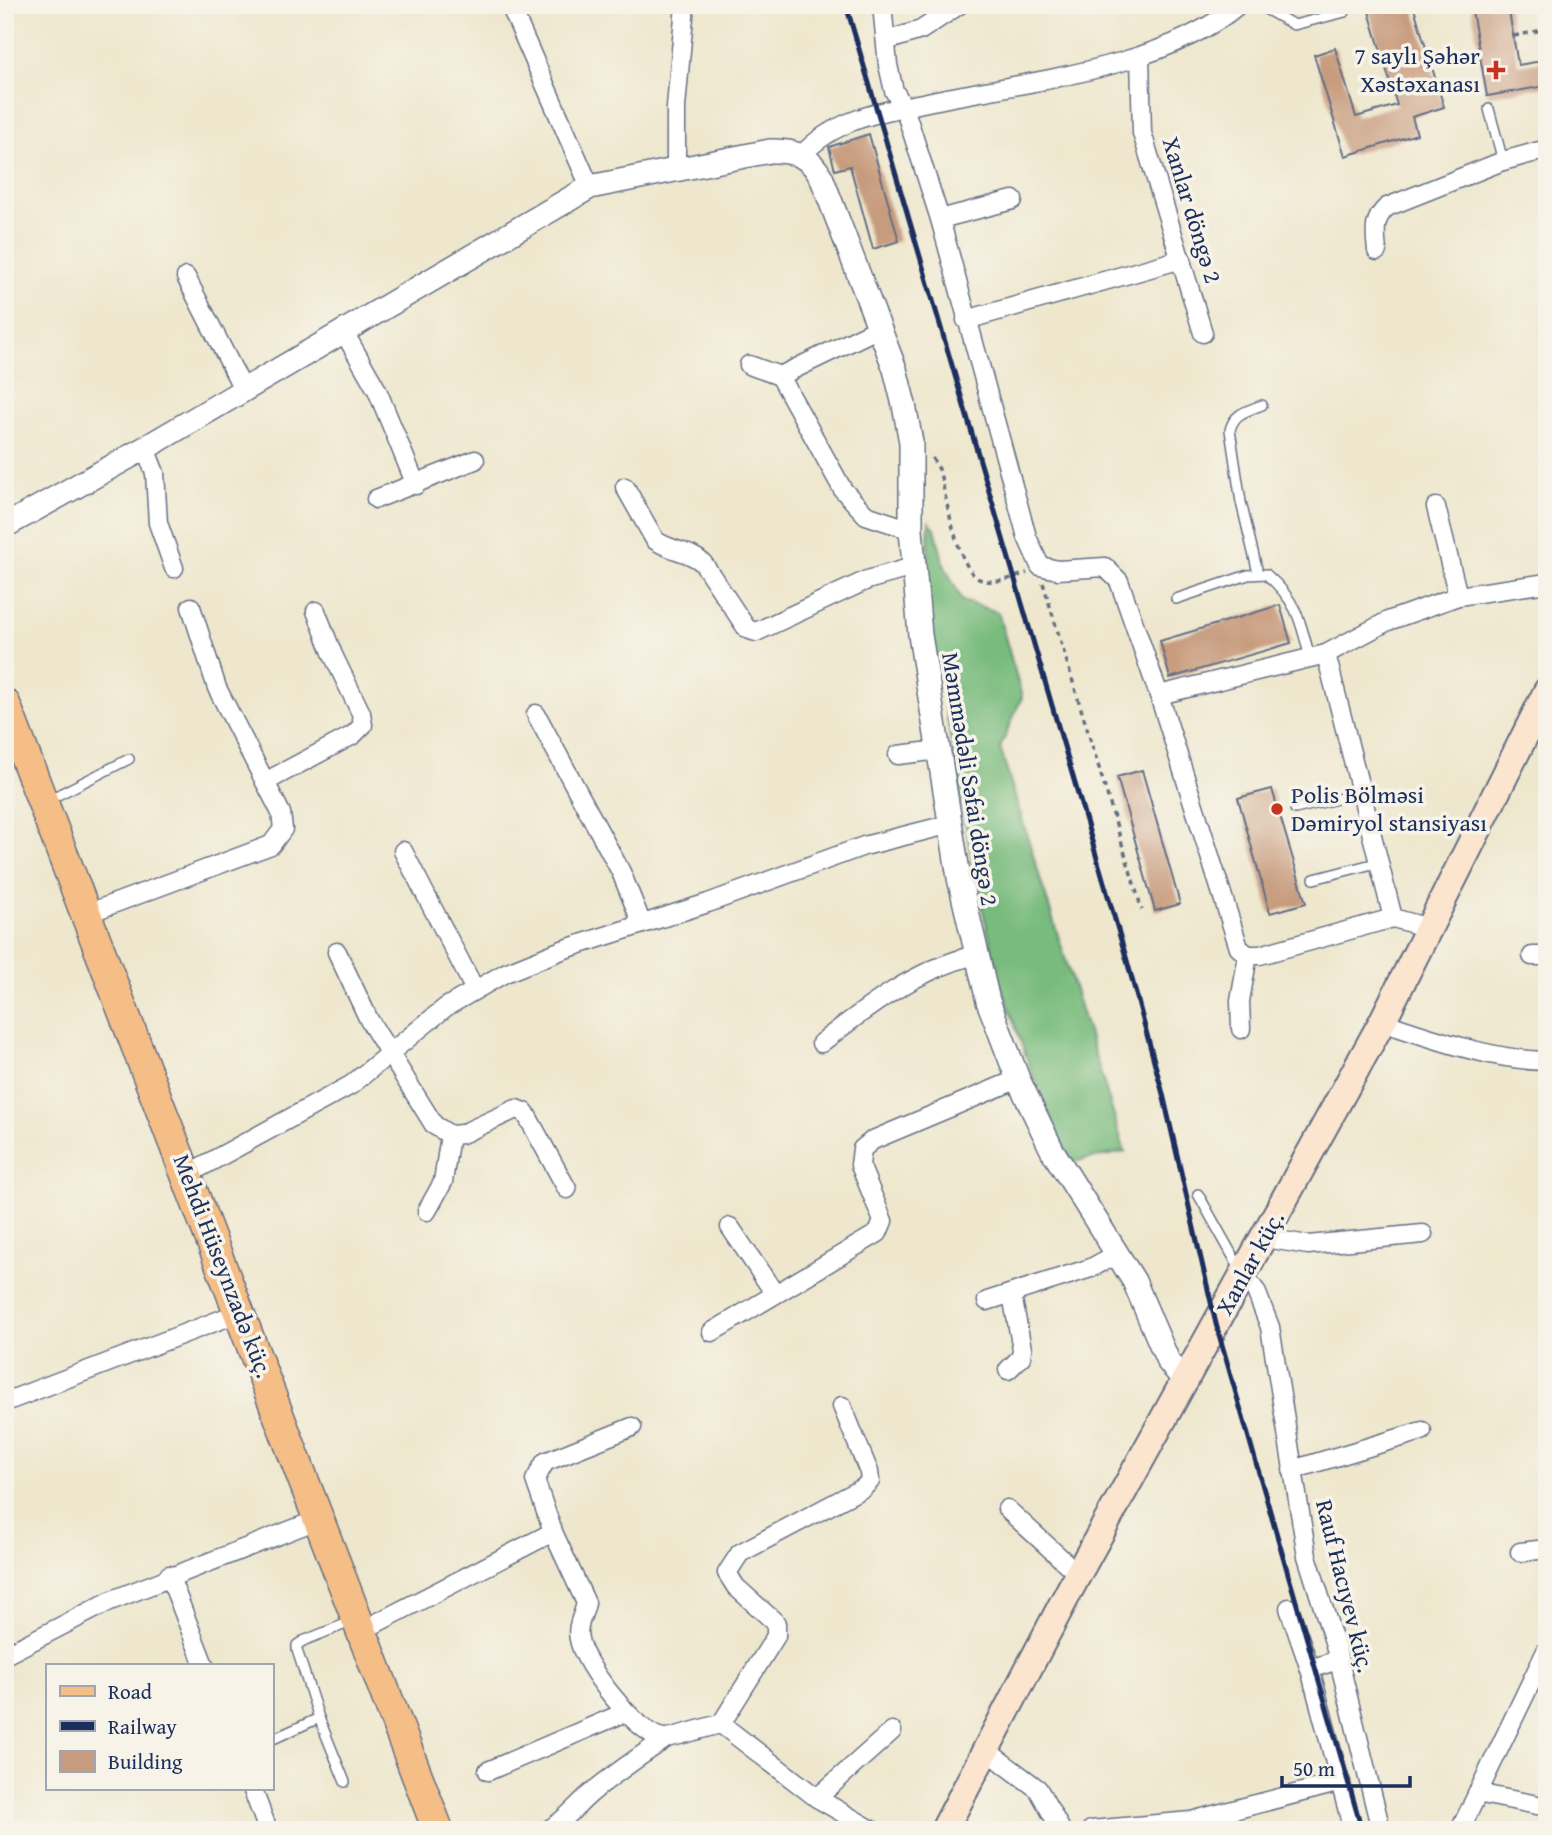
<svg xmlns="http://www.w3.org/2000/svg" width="1552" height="1835" viewBox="0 0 1552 1835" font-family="'Gentium Book Plus',serif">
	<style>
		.forest { fill: #78bb7d; stroke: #4a756e; stroke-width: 2 }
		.building { fill: #c79b7e }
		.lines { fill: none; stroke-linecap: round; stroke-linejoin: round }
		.service-casing { stroke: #656f85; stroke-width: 12 }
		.minor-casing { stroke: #656f85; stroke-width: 21 }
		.tertiary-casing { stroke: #656f85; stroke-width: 26 }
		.secondary-casing { stroke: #656f85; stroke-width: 30 }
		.primary-casing { stroke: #656f85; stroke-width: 33 }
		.path { stroke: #656f85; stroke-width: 3.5; stroke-dasharray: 5 5; stroke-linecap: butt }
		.service { stroke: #fff; stroke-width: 9 }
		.minor { stroke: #fff; stroke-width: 18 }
		.tertiary { stroke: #fff; stroke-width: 23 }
		.secondary { stroke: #fbe5cf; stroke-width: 26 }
		.primary { stroke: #f6be87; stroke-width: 30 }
		.rail { stroke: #1b2f5e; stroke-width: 5 }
		.poi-dot { fill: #c8321e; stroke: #f7f3e8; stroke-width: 2.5 }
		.labels { text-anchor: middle; stroke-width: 7; stroke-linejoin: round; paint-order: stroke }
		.poi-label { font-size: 24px; fill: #1b2f5e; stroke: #f7f3e8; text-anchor: end }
		.street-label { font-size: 24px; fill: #1b2f5e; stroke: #f7f3e8 }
	</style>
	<rect width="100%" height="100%" fill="#f7f3e8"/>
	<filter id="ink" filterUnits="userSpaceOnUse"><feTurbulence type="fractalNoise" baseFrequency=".0143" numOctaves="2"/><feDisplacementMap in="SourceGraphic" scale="14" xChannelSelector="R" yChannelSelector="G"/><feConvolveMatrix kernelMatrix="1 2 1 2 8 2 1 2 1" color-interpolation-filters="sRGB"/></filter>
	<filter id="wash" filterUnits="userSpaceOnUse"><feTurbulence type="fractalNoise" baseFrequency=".00686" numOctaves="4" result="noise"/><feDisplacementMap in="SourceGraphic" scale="28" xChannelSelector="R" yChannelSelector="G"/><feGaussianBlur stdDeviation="1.57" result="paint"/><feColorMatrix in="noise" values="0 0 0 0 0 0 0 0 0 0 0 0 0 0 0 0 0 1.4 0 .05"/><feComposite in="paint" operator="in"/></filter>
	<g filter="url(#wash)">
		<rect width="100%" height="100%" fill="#eee7cd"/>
		<polygon class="forest" points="929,522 935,528 944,565 962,601 998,612 1022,697 1000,748 1125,1152 1071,1162 1036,1085 999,979 975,878 926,599"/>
		<g id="blocks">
			<g class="building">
				<polygon points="1367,5 1413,5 1444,107 1412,117 1417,134 1345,156 1314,55 1335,48 1356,117 1397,105"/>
				<polygon points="1471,5 1508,5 1518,65 1542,61 1546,86 1487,96"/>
				<polygon points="869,134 899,241 873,249 850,166 835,170 829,147"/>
				<polygon points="1280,605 1291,643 1170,678 1160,641"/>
				<polygon points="1142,770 1180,904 1155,911 1117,777"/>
				<polygon points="1272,789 1306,903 1270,913 1238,798"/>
			</g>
		</g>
	</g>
	<g filter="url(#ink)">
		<use href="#blocks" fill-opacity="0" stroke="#656f85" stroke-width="2"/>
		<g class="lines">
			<defs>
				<g id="service">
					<polyline points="1258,5 1294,25 1345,12"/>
					<polyline points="1489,109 1503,161"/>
					<path d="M1258,573l-17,-71 -11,-72c4,-17 17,-19 32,-25"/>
					<path d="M1176,599l72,-24 18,-1c31,27 34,45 44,84"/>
					<polyline points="48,800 129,759"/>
					<polyline points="1295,809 1362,793"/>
					<polyline points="1314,879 1380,862"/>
					<polyline points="1198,1194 1240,1269"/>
					<polyline points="343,1625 303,1641 297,1645 297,1650 319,1718 345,1782"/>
					<polyline points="271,1740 319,1718"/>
				</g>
				<g id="minor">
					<polyline points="510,5 590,187"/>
					<polyline points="882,5 888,65 894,91 904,107 940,219 1027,537 1040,566 1058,570 1105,567 1119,581 1159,695 1239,948 1248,955 1260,955 1393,918 1429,928"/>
					<polyline points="886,41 921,30 959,5"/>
					<polyline points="1140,57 1142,133 1203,333"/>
					<path d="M802,155c33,-37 83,-44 130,-54 93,-19 233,-33 306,-96"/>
					<polyline points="676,168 676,107 685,5"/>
					<polyline points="940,219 1013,200"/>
					<path d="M1377,251c-2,-19 -4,-32 10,-44l116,-46 44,-12"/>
					<polyline points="186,277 243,389"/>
					<polyline points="966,320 1182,259"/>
					<polyline points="879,328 780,376 843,490 866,515 911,530"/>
					<polyline points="344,332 377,390 416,485"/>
					<polyline points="749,365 780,376"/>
					<polyline points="145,448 155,473 158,523 174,568"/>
					<path d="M625,487l30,53c14,11 34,10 48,23l44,66 9,3 111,-52 46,-13"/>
					<polyline points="376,499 475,460"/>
					<polyline points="1436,507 1458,596"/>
					<polyline points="1326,654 1393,918"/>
					<polyline points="1159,695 1326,654 1388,621 1458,596 1547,583"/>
					<polyline points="536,714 621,872 642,924"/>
					<polyline points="898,755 940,750"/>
					<polyline points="265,782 353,735 363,725 361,713 333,655 316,611"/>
					<polyline points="403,851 475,990"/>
					<polyline points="86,914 271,845 283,829 281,813 217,688 191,607"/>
					<polyline points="337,952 369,1020 434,1125 450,1135 462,1134 516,1109 525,1112 567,1189"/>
					<polyline points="1532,956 1547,956"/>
					<path d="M1382,1022c52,17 109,38 165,39"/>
					<polyline points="1241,1029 1240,1001 1248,955"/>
					<path d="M821,1043c48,-37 94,-73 154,-88"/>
					<polyline points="188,1174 351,1085 446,1007 505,973 562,950 708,903 864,846 951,824"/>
					<polyline points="427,1211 443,1182 450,1135"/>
					<polyline points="730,1227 775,1294"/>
					<polyline points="1265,1238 1308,1245 1423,1234"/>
					<polyline points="1244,1276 1256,1291 1270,1327 1307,1556 1335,1645 1381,1830"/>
					<polyline points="987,1301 1091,1268 1117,1254"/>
					<polyline points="712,1332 878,1233 883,1221 860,1165 862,1149 873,1140 1018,1079"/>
					<polyline points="1008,1370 1021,1357 1022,1349 1012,1295"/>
					<polyline points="5,1402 225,1318"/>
					<polyline points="842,1406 869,1472 870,1481 863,1488 740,1553 727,1573 736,1587 776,1623 776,1636 721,1724 817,1798 872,1830"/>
					<path d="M632,1427l-87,35 -10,18 18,52 33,71c-3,14 -10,22 -7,36 3,24 59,97 85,99 7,1 45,-12 57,-14"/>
					<polyline points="1292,1470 1422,1431"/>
					<polyline points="1007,1509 1078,1574"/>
					<polyline points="1520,1552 1547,1549"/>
					<polyline points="169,1575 204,1665"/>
					<polyline points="1289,1608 1310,1669"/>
					<polyline points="363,1630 553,1532"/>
					<polyline points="5,1655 110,1601 304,1525"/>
					<polyline points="1338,1660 1310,1669 1353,1830"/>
					<polyline points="987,1751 1038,1789 1061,1830"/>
					<polyline points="488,1771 626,1712"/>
					<polyline points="252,1788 268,1830"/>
					<polyline points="1477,1793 1547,1807"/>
					<polyline points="817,1798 892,1731"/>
					<path d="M548,1830c18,-10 27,-23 42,-36 23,-20 49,-37 75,-55"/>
					<polyline points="1091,1830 1191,1821 1341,1782"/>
					<polyline points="1460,1830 1547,1649"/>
				</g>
				<path id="tertiary" d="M5,526l140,-78 445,-261 180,-36c24,-1 41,5 52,28l73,190 9,36 7,37v88l9,105 39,243 29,123 30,78 34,71 82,131 34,80 18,21"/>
				<polyline id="secondary" points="944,1830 1078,1574 1382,1022 1547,691"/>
				<polyline id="primary" points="5,704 438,1830"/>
			</defs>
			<use href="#service" class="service-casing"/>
			<use href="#minor" class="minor-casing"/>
			<use href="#tertiary" class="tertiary-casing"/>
			<use href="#secondary" class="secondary-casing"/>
			<use href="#primary" class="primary-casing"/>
			<g class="path">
				<polyline points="1514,36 1547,29"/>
				<path d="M932,458l7,11c6,23 19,101 40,110 16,6 33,-1 48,-6"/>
				<polyline points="1043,583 1142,910"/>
			</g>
			<use href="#service" class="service"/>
			<use href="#minor" class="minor"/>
			<use href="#tertiary" class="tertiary"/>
			<use href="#secondary" class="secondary"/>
			<use href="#primary" class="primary"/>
			<polyline class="rail" points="846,5 1126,957 1163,1094 1216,1324 1362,1830"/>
		</g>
	</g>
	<g class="poi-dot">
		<path d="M1492.5 59.5h7v7h7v7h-7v7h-7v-7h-7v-7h7z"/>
		<circle cx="1277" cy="809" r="7"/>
	</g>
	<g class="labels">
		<g class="poi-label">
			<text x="1480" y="64">7 saylı Şəhər<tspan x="1480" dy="28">Xəstəxanası</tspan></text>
			<text x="1291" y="803" text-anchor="start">Polis Bölməsi<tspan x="1291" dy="28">Dəmiryol stansiyası</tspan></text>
		</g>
		<g class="street-label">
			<text transform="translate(1192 210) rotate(73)" y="8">Xanlar döngə 2</text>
			<text transform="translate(970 779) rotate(81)" y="8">Məmmədəli Səfai döngə 2</text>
			<text transform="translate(1250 1263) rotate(-61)" y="8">Xanlar küç.</text>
			<text transform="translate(223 1266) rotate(69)" y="8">Mehdi Hüseynzadə küç.</text>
			<text transform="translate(1345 1586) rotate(76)" y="8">Rauf Hacıyev küç.</text>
		</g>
	</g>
	<rect width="1552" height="1835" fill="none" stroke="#f7f3e8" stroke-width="28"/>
	<rect x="46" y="1664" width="228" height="126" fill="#f7f3e8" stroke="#9fa5b1" stroke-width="2"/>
	<rect x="60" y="1686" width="35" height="10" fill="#f6be87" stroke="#9fa5b1" stroke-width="2"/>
	<text x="108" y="1699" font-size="21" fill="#1b2f5e">Road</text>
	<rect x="60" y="1721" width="35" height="10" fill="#1b2f5e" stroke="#9fa5b1" stroke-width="2"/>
	<text x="108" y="1734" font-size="21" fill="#1b2f5e">Railway</text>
	<rect x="60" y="1751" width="35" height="21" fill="#c79b7e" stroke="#9fa5b1" stroke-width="2"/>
	<text x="108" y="1769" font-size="21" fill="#1b2f5e">Building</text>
	<path d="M1282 1776v10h128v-10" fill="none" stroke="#1b2f5e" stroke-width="3.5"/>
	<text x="1293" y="1776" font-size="21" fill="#1b2f5e" stroke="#f7f3e8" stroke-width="5" paint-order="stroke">50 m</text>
</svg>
